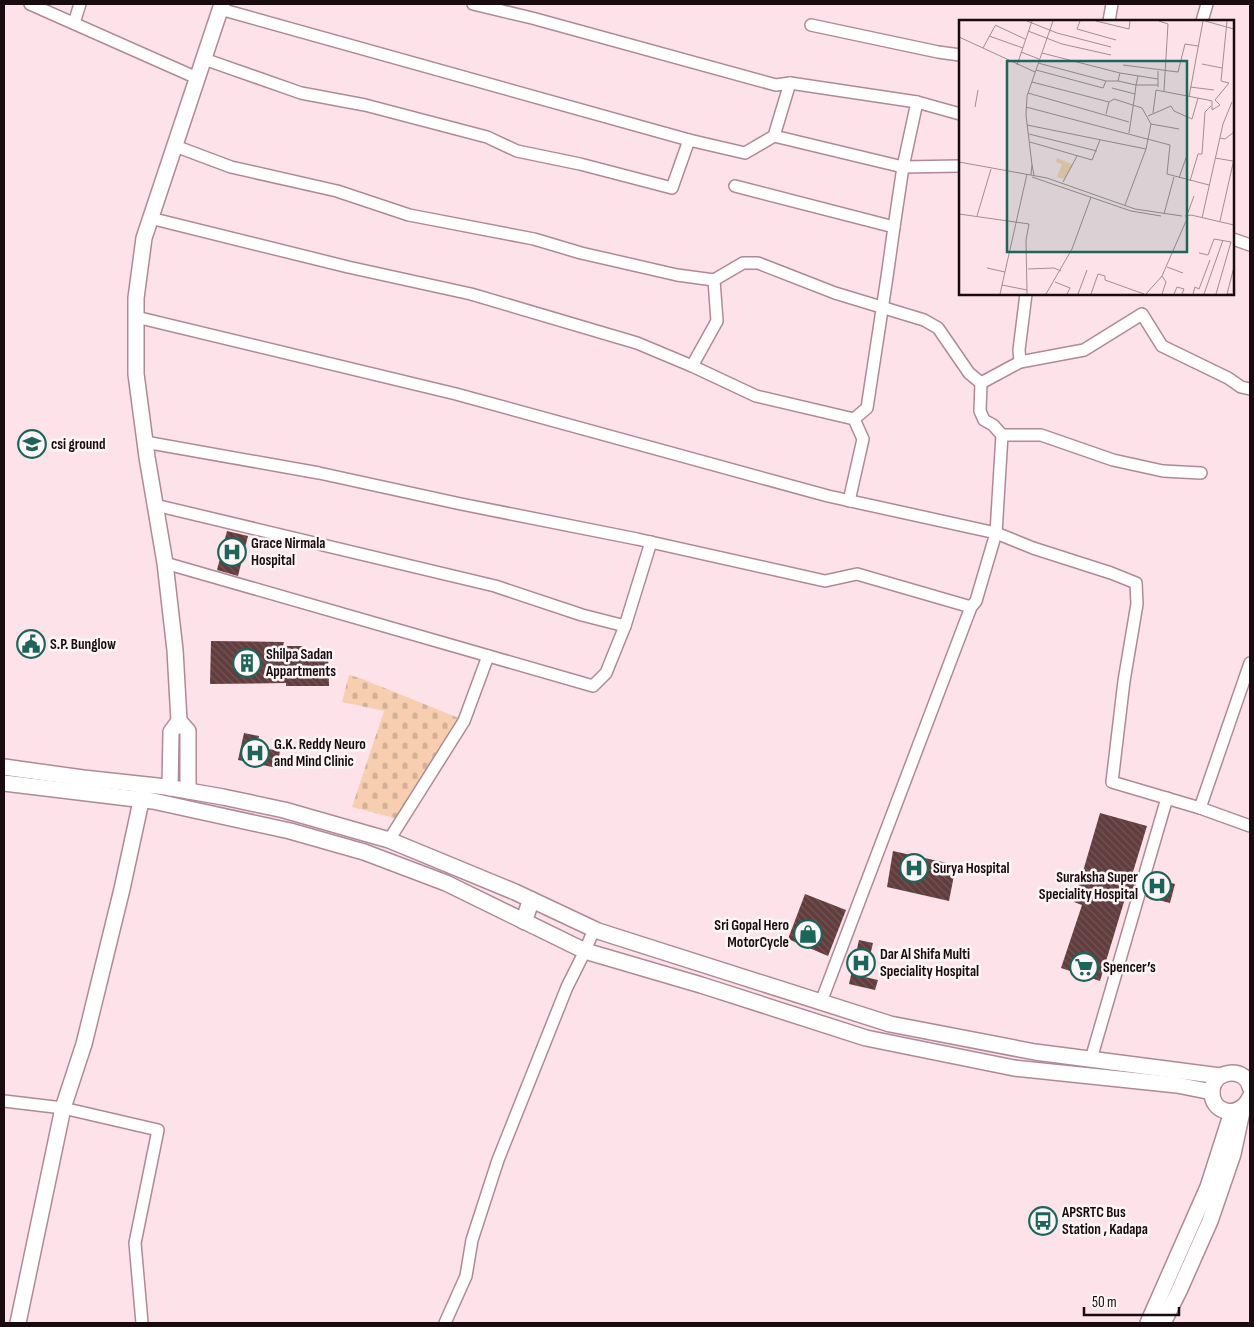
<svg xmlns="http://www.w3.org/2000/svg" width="1254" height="1327" viewBox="0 0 1254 1327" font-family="'Sofia Sans Condensed',sans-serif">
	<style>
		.cemetery { fill: url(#cemetery-stones) }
		.building { fill: url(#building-back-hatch) }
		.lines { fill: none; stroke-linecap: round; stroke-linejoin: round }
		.street-casing { stroke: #b18994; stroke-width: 14 }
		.secondary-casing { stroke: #b18994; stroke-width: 18 }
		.primary-casing { stroke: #b18994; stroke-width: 19 }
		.street { stroke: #fff; stroke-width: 11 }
		.secondary { stroke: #fff; stroke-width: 15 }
		.primary { stroke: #fff; stroke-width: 16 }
		.labels { text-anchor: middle; stroke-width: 5; stroke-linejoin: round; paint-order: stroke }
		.poi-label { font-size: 15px; font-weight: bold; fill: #190b0f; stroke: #fef5f7; text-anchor: start }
		.inset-road { fill: none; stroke: #a28d92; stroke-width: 1 }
		.view { fill: #1d655a; fill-opacity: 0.15; stroke: #1d655a; stroke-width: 2.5 }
		.inset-edge { fill: none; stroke: #190b0f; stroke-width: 2.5 }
	</style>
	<defs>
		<pattern id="cemetery-stones" width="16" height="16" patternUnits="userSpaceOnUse" patternTransform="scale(1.25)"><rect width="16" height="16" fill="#f7cfb0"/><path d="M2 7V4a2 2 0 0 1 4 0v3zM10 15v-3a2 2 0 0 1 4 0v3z" fill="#d3b096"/></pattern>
		<pattern id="building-back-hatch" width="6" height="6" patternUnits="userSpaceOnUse" patternTransform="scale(1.25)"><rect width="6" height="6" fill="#613d3d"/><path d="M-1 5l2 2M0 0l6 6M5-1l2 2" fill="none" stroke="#735555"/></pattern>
	</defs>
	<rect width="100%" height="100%" fill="#fde3e9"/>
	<polygon class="cemetery" points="349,675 360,678 461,719 402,820 352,807 384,711 342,702"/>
	<g class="building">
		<polygon points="227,531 248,536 238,576 217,570"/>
		<polygon points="211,641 284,642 283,646 302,646 303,653 328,652 329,686 286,686 286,683 210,684"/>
		<polygon points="244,733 259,736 257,747 280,751 277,768 238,760"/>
		<polygon points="1100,813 1147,826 1133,872 1137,874 1132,893 1127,892 1100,981 1061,968 1082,905 1074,902"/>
		<polygon points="893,851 956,865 949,901 887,887"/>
		<polygon points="1152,878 1175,884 1170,903 1146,897"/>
		<polygon points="805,894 846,910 828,956 788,939"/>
		<polygon points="859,940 873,943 865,977 878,980 875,990 849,984"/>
	</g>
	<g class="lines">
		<defs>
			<g id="street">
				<polyline points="30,4 197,78"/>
				<polyline points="220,9 689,140"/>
				<polyline points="1109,21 1112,4"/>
				<polyline points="1202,21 1207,4"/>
				<polyline points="74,23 80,4"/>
				<polyline points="811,25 938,52 960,55"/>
				<polyline points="204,59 301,93 365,105 487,137 517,151 580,164 672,188 689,140 745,153 774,136 790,83 776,85 532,18 473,4"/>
				<polyline points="790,83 917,102 960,114"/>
				<polyline points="774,136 903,167 917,102"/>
				<polyline points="175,146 231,167 337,191 409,215 534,239 581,253 677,275 714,280"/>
				<polyline points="735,186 894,227 903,167 960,166"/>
				<polyline points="150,218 348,267 471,294 637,343 692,366 756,396 854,419"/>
				<polyline points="1233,239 1250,245"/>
				<polyline points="136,317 456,394 828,496 996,533 1033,548 1111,573 1136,583 1137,604 1124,681 1112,782 1200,808 1250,826"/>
				<polyline points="1020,362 1019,350 1026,294"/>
				<polyline points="692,366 717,321 714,280 743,263 758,263 835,293 924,320 938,328 969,373 981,383"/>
				<polyline points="981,383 1020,362 1084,350 1142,314 1162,346 1228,378 1241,387 1250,389"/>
				<polyline points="1002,435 1041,435 1113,460 1163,471 1201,473"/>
				<polyline points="145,442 319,473 461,504 637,539 825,581 857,574 971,607 821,1002"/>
				<polyline points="849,501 863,439 854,419 867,408 887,277 894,227"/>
				<polyline points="155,505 495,586 582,615 625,626"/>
				<polyline points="165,563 593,686 606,673 625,626 651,542"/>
				<polyline points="971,607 976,601 996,533 1002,435 993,425 984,420 980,411 981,383"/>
				<polyline points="1200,808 1250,663"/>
				<polyline points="389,840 464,721 488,656"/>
				<polyline points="1091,1059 1167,798"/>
				<polyline points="4,1101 63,1108 158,1130 135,1243 142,1323"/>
				<polyline points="445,1323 466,1276 472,1240 498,1160 567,987 585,951 594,929"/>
			</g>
			<g id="secondary">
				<polyline points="179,721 175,650 165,563 147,457 136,374 136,298 144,238 222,4"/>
				<polyline points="4,767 83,778 166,787 223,797 284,810 389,840 515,892 598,931 890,1024 1035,1052 1220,1076"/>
				<polyline points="4,783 153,801 290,831 364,852 446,883 585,951 701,985 866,1038 1014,1068 1177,1085 1212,1092"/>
				<polyline points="170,788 171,732 179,721 188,731 188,791"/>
				<path d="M1250,1087c-4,-20 -36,-18 -38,3 -2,24 28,30 38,7"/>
				<polyline points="18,1323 63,1108 84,1044 122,889 143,792"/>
				<polyline points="1148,1323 1208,1187 1232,1112"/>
				<polyline points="1163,1323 1179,1291 1210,1221 1233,1154 1243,1107"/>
			</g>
			<polyline id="primary" points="524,921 531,900"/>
		</defs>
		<use href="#street" class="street-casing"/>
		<use href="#secondary" class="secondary-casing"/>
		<use href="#primary" class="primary-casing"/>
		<use href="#street" class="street"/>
		<use href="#secondary" class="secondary"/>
		<use href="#primary" class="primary"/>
	</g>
	<defs>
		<symbol id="school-ring" viewBox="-11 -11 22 22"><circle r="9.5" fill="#fef5f7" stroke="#1d655a" stroke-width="1.5"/><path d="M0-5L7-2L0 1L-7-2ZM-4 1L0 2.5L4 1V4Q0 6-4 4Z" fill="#1d655a"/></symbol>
		<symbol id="hospital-ring" viewBox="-11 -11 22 22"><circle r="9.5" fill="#fef5f7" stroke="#1d655a" stroke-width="1.5"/><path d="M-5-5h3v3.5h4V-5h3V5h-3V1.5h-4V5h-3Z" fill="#1d655a"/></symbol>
		<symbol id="civic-ring" viewBox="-11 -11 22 22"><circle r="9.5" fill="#fef5f7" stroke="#1d655a" stroke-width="1.5"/><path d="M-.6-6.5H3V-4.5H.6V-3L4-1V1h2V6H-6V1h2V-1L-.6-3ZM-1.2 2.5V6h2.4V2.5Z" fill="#1d655a"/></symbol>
		<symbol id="building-ring" viewBox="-11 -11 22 22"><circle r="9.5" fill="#fef5f7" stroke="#1d655a" stroke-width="1.5"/><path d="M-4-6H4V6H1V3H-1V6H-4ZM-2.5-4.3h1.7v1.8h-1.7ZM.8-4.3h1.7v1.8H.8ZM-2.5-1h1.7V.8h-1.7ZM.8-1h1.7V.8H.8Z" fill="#1d655a"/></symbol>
		<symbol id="shop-ring" viewBox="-11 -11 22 22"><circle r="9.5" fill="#fef5f7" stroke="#1d655a" stroke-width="1.5"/><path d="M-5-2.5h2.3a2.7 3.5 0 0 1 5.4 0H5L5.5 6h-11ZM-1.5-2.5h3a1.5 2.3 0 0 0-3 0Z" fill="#1d655a"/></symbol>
		<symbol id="supermarket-ring" viewBox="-11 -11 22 22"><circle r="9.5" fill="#fef5f7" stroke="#1d655a" stroke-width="1.5"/><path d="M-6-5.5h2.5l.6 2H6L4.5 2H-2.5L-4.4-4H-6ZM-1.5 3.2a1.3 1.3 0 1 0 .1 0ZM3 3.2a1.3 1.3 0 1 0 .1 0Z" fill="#1d655a"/></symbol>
		<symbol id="bus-ring" viewBox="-11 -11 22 22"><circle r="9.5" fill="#fef5f7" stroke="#1d655a" stroke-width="1.5"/><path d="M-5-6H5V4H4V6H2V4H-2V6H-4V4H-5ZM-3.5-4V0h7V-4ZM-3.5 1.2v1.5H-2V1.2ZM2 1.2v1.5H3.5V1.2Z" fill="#1d655a"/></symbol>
	</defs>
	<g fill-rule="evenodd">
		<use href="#school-ring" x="16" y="428" width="32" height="32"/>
		<use href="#hospital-ring" x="216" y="536" width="32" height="32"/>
		<use href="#civic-ring" x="15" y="628" width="32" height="32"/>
		<use href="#building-ring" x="231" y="647" width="32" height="32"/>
		<use href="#hospital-ring" x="239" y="737" width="32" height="32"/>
		<use href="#hospital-ring" x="898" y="852" width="32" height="32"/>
		<use href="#hospital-ring" x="1141" y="870" width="32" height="32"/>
		<use href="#shop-ring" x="792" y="918" width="32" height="32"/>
		<use href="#hospital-ring" x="845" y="947" width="32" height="32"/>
		<use href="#supermarket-ring" x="1068" y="951" width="32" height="32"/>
		<use href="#bus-ring" x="1027" y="1205" width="32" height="32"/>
	</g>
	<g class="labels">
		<g class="poi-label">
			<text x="51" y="449">csi ground</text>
			<text x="251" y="548">Grace Nirmala<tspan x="251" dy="17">Hospital</tspan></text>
			<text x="50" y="649">S.P. Bunglow</text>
			<text x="266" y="659">Shilpa Sadan<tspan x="266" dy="17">Appartments</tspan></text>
			<text x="274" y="749">G.K. Reddy Neuro<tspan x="274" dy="17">and Mind Clinic</tspan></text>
			<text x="933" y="873">Surya Hospital</text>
			<text x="1138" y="882" text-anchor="end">Suraksha Super<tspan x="1138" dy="17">Speciality Hospital</tspan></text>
			<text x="789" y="930" text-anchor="end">Sri Gopal Hero<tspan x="789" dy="17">MotorCycle</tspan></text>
			<text x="880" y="959">Dar Al Shifa Multi<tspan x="880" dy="17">Speciality Hospital</tspan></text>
			<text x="1103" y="972">Spencer’s</text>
			<text x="1062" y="1217">APSRTC Bus<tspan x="1062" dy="17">Station , Kadapa</tspan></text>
		</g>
	</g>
	<g transform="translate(959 20)">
		<rect width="275" height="275" fill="#fde3e9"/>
		<path d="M98,138l16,7 -9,14 -7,-2 5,-13 -6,-2z" fill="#f7cfb0"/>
		<path class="inset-road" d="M68,1l30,12 54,14M121,1l-3,8 39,11M137,1l33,8 1,-8M200,1l9,3 -4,67M246,1l29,8M36,5l30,14M69,11l34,13 49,11M30,16l34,12M0,17l76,35M24,28l12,-22M62,32l18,7M79,43l68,18M243,44l20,4M58,45l15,-44M164,45l55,7 7,-28 13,2M77,50l67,18 3,-7h12l2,-8 -78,-20M161,53l38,6M159,61l18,4 2,-9M73,62l77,20M199,67v-16M231,67l24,3M153,68l23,6 1,-9h22M69,73l101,29M230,77l14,-76M16,87l3,-17M67,87l144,38 -3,29 42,11M194,93l3,-23 52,10 4,1v9l8,-5 -5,-5 14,-17 -8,-2 6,-60M147,94l3,-12 5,-3 28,9 9,16 -5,25M189,96l23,-10 3,5 18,8 6,-21M192,104l28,5M68,105l119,24 -21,56M170,113l6,-39M70,114l68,17M261,118l5,1 9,-7M71,122l62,18 8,-20M256,138l18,3M0,142l88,16 88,31 47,7M73,145l-6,-50 1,-19 26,-75M72,155l1,-10 2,10M73,157l99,34 30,5M220,158l8,-23M231,161l8,-27h4l3,-42 6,-6M104,162l14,-26M0,194l70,10 -3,16 1,54M205,194l10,-37M228,195l7,-19M18,196l14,-47M226,196l6,-1 43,10M243,198l21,-94 9,-22M261,201l14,-62M240,233l9,2 6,-16 17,3 -15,52M208,247l16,6M28,248l18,4M69,249l26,-1 7,3M96,262l15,6 -3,6M43,265l25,5M41,274l27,-120M87,274l26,-45 19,-52M119,274l9,-24M132,274l7,-20 7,2v4l39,14M187,274l16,-18 24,-55M203,274l4,-12 -4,-6M215,274l3,-7 7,2 -2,5M234,274l2,-7 4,2 11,-29M245,274l19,-54M273,274h-5l7,-27"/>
		<path class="view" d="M48,41h180v191h-180z"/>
		<rect width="275" height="275" class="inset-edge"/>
	</g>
	<rect width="1254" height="1327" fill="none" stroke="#190b0f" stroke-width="10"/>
	<path d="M1084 1307v8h95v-8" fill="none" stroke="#190b0f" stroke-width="2.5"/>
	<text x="1092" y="1307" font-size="15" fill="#190b0f" stroke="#fef5f7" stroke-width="4" paint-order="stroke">50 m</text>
</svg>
